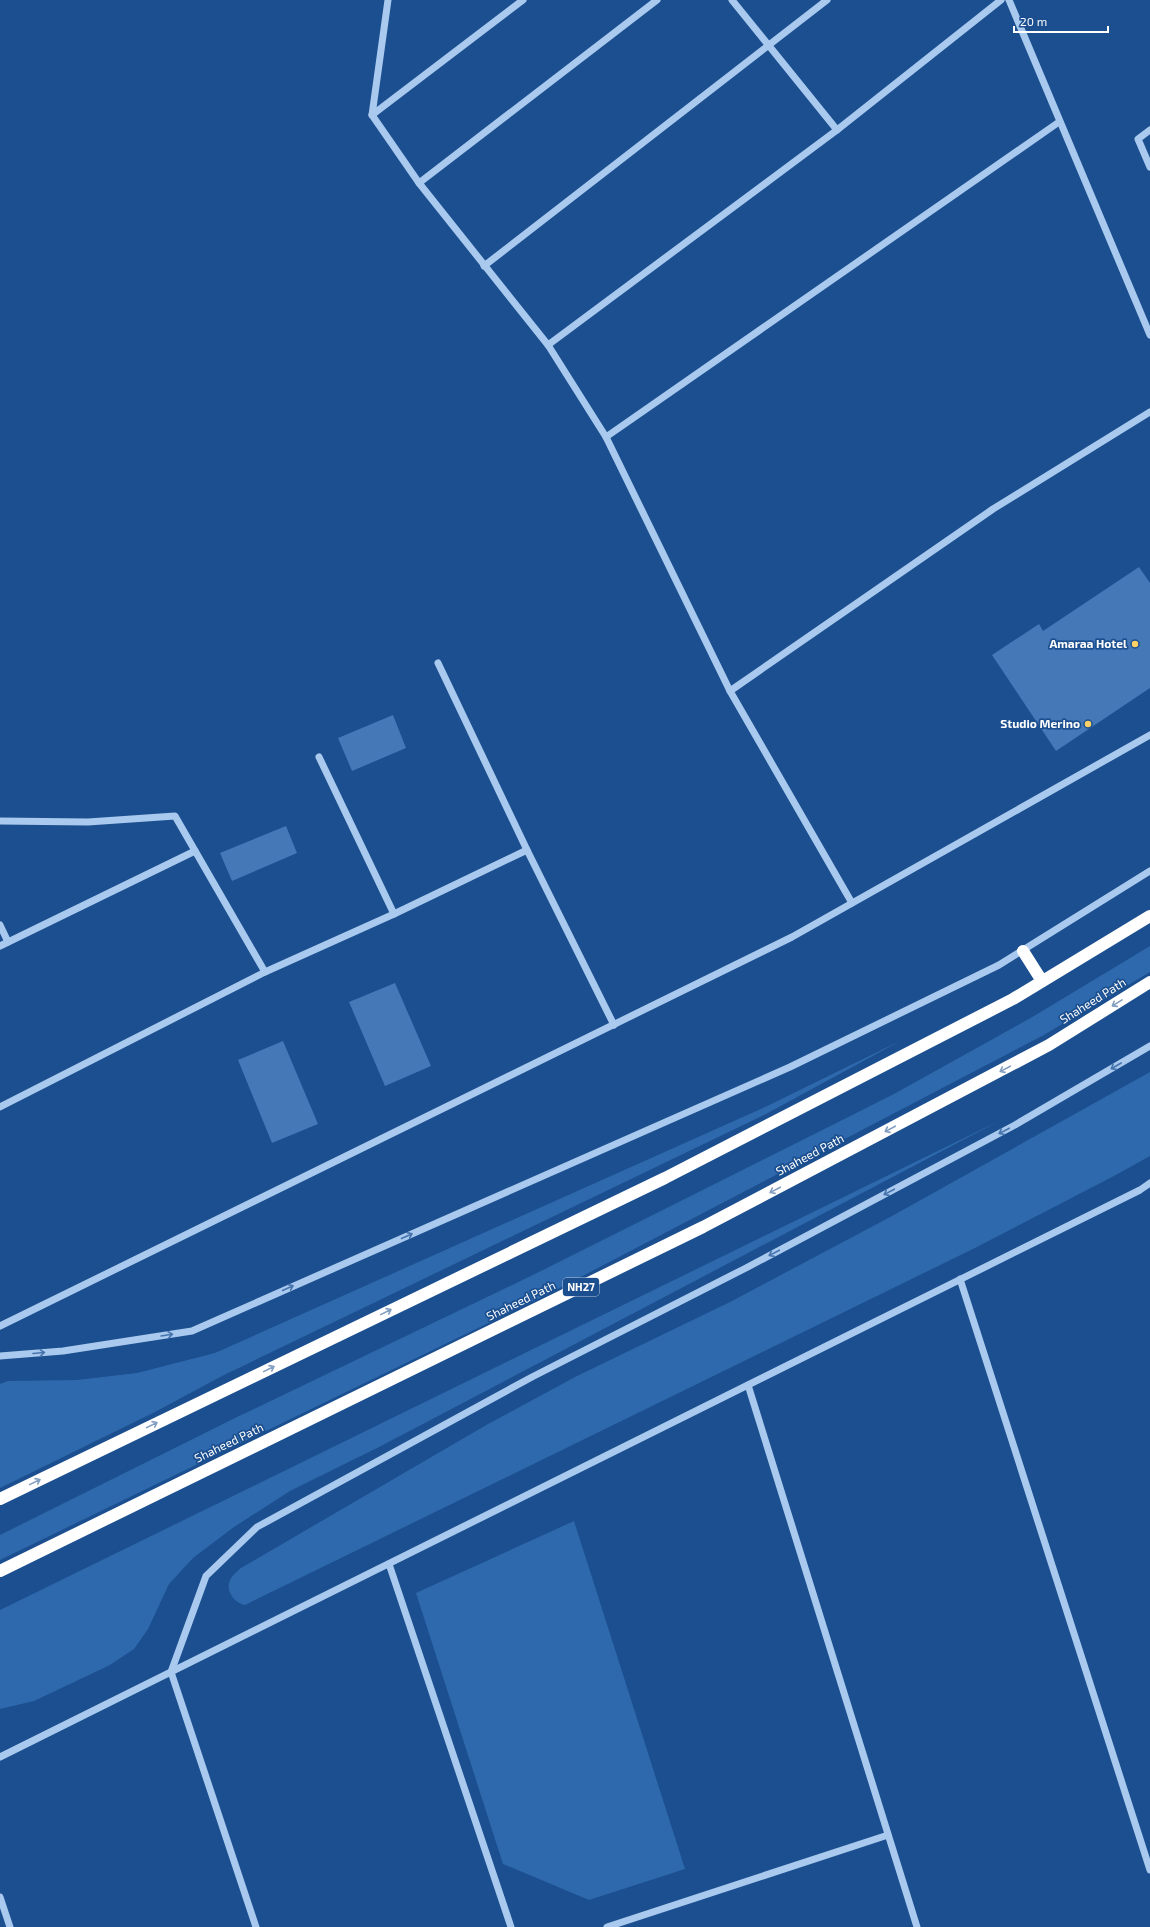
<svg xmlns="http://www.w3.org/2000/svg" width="1150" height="1927" viewBox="0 0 1150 1927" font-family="'Exo 2',sans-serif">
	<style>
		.green { fill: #2e69ad }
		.building { fill: #4478b7 }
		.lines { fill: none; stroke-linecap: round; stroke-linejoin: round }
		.minor { stroke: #a9c9ee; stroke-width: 7 }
		.highway { stroke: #fff; stroke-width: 12 }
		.oneway { stroke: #829ec1 }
		.oneway2 { stroke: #4674ac }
		.poi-dot { fill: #ffd166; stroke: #1b4f8f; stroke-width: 1.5 }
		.labels { text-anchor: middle; stroke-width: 3.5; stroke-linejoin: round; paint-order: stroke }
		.shield { fill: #1b4f8f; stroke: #bbcadd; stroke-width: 1 }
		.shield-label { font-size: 11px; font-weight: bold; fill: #fff }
		.poi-label { font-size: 12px; font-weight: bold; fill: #fff; stroke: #1b4f8f; text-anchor: end }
		.street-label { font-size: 12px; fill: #fff; stroke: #1b4f8f }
	</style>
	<rect width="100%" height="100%" fill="#1b4f8f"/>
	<g class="green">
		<polygon points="1150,946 1150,972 1042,1036 548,1294 0,1560 0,1535 235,1418 539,1272 894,1094 1034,1016"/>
		<polygon points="902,1040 766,1114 222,1376 155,1412 0,1488 0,1384 8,1381 77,1380 137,1373 215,1353 763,1108"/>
		<path d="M1150,1072v84l-36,20 -139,72 -730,357c-10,-2 -20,-13 -15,-25 2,-4 7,-9 11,-12l247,-144 89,-48 153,-74 162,-86z"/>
		<polygon points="1001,1120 381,1446 290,1491 234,1527 193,1558 169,1584 148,1629 134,1649 110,1665 34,1701 0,1709 0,1610"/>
		<polygon points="574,1521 685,1869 589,1900 503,1864 416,1593"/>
	</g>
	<g class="building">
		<polygon points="1139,567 1150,583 1150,688 1056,751 992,655 1039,624 1043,631"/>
		<polygon points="393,715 406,748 352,771 338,738"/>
		<polygon points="286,826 297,853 232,881 220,853"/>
		<polygon points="395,983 431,1066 385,1086 349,1002"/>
		<polygon points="283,1041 318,1124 272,1143 238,1060"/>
	</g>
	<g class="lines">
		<g class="minor">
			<polyline points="388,0 372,115 523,0"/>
			<polyline points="657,0 419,183 548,345 837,130 1001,0"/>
			<polyline points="732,0 837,130"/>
			<polyline points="1009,0 1150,335"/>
			<polyline points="372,115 419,183"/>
			<polyline points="1150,130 1138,139 1150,167"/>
			<polyline points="484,266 827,0"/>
			<polyline points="548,345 606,437 730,691 852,903"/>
			<polyline points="606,437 1059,122"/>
			<polyline points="438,663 527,850"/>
			<polyline points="730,691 993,509 1150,412"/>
			<polyline points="319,757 394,914"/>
			<polyline points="0,821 88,822 175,816 265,972"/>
			<polyline points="0,925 8,942"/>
			<polyline points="0,946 195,851"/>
			<polyline points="0,1107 265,972 394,914 527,850 614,1025"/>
			<polyline points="960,1279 1150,1870"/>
			<polyline points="0,1326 792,937 1150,735"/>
			<polyline points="0,1356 63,1351 192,1331 790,1067 999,965 1150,871"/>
			<polyline points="748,1385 917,1927"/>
			<polyline points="389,1564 511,1927"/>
			<polyline points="0,1757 1140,1190 1150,1183"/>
			<polyline points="0,1897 10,1927"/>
			<polyline points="256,1927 171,1672 206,1576 257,1527 532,1377 744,1269 1015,1125 1150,1046"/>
			<polyline points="607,1927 888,1835"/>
		</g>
		<g class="highway">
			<polyline points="1023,951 1042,981"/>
			<polyline points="0,1499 665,1178 1013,999 1150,916"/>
			<polyline points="0,1571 703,1227 1049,1045 1150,982"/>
		</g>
	</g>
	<defs><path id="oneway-shaft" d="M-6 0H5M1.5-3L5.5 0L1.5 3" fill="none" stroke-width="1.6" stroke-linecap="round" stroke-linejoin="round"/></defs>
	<g class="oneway">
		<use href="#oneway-shaft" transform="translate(1117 1003) rotate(148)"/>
		<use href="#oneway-shaft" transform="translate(1005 1069) rotate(152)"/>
		<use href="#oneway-shaft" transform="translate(890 1129) rotate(152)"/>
		<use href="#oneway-shaft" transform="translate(775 1190) rotate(152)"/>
		<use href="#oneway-shaft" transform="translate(386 1312) rotate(-26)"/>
		<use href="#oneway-shaft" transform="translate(269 1369) rotate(-26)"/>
		<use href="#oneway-shaft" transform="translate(152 1425) rotate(-26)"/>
		<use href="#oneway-shaft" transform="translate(35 1482) rotate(-26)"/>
	</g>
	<g class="oneway2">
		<use href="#oneway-shaft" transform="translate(1116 1066) rotate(150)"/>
		<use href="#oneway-shaft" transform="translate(1004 1131) rotate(152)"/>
		<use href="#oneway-shaft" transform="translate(889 1192) rotate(152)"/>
		<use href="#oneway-shaft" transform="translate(407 1236) rotate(-24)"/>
		<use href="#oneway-shaft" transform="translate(774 1253) rotate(152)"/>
		<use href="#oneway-shaft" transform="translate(288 1288) rotate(-24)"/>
		<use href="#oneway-shaft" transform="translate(167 1335) rotate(-9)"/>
		<use href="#oneway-shaft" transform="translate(39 1353) rotate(-5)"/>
	</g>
	<g class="poi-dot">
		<circle cx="1135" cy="644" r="4"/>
		<circle cx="1088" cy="724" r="4"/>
	</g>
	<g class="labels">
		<rect class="shield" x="563" y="1278" width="36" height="18" rx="3"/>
		<g class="shield-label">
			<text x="581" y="1291">NH27</text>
		</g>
		<g class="poi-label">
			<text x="1127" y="648">Amaraa Hotel</text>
			<text x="1080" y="728">Studio Merino</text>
		</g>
		<g class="street-label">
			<text transform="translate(1093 1001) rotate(-32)" y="4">Shaheed Path</text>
			<text transform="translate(810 1155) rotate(-28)" y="4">Shaheed Path</text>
			<text transform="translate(521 1301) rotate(-26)" y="4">Shaheed Path</text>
			<text transform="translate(229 1443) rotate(-26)" y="4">Shaheed Path</text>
		</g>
	</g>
	<path d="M1014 26v6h94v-6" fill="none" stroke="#ffffff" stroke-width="2"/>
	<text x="1020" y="26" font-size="12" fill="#ffffff" stroke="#1b4f8f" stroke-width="3" paint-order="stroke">20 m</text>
</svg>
